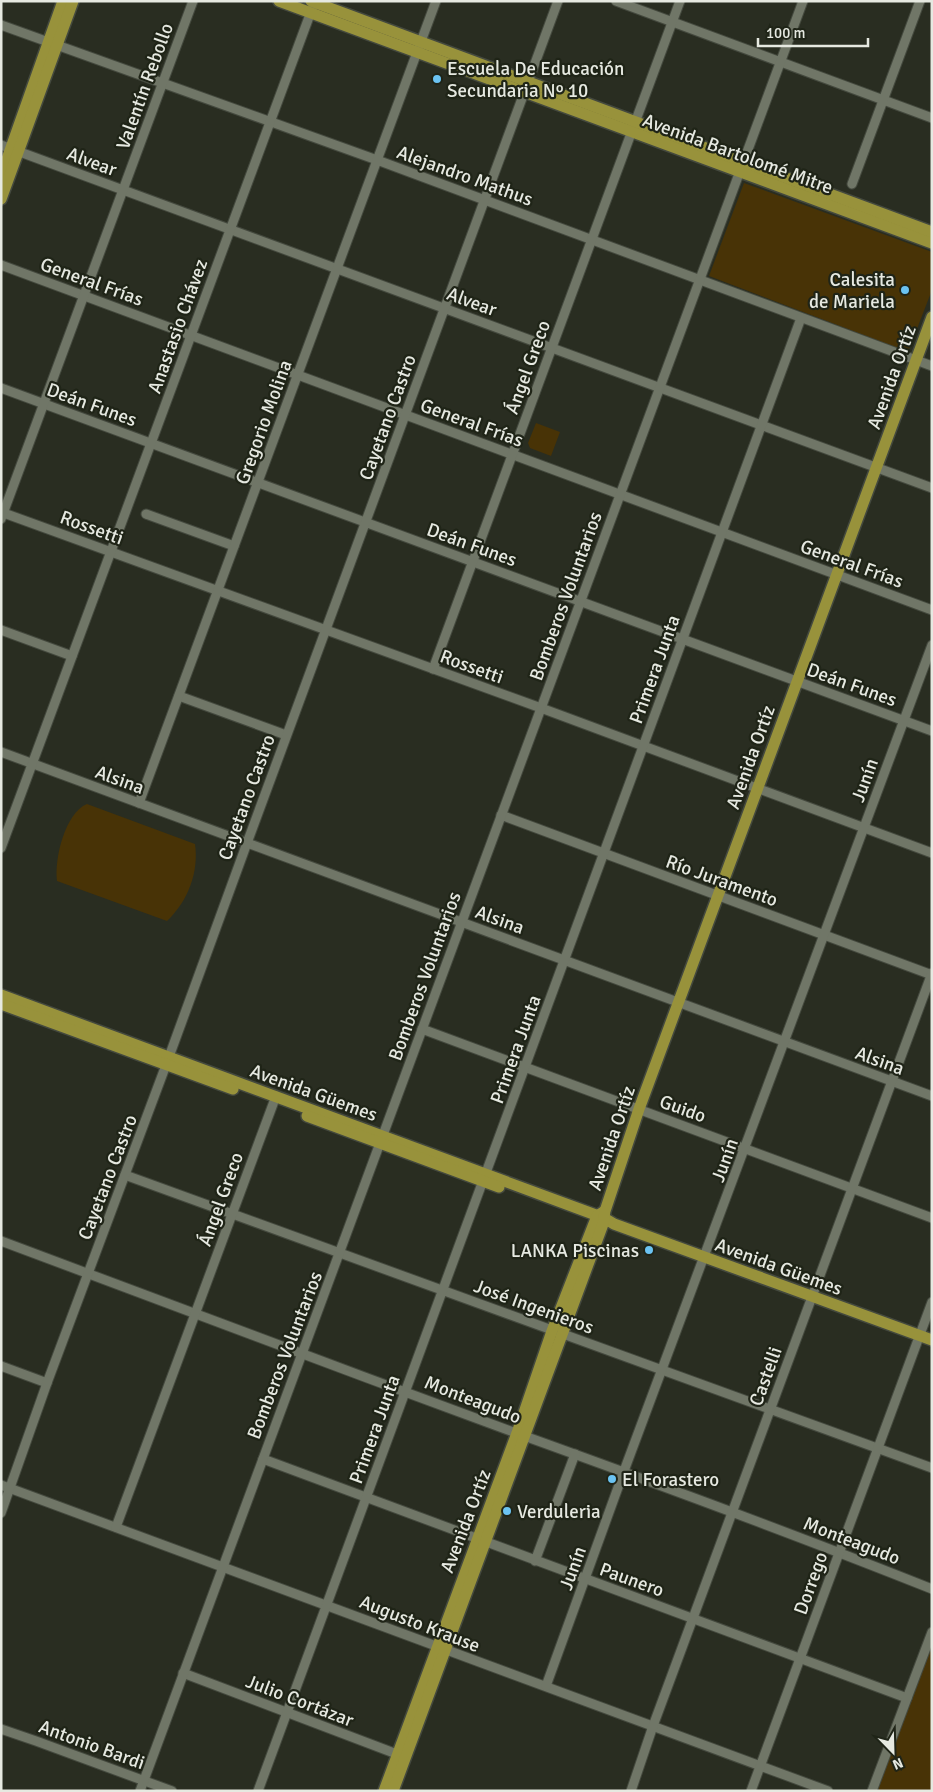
<svg xmlns="http://www.w3.org/2000/svg" width="933" height="1792" viewBox="0 0 933 1792" font-family="Signika,sans-serif">
	<style>
		.green { fill: #483306 }
		.lines { fill: none; stroke-linecap: round; stroke-linejoin: round }
		.minor-casing { stroke: #44493e; stroke-width: 11 }
		.major-casing { stroke: #44493e; stroke-width: 14 }
		.minor { stroke: #707667; stroke-width: 9 }
		.major { stroke: #98923b; stroke-width: 11 }
		.poi-dot { fill: #6bc3f2; stroke: #1f2417; stroke-width: 2 }
		.labels { text-anchor: middle; stroke-width: 4.5; stroke-linejoin: round; paint-order: stroke }
		.poi-label { font-size: 19px; fill: #e6e9e1; stroke: #1f2417; text-anchor: start }
		.street-label { font-size: 19px; fill: #e6e9e1; stroke: #1f2417 }
	</style>
	<rect width="100%" height="100%" fill="#292d21"/>
	<g class="green">
		<polygon points="744,183 932,252 932,290 908,352 709,276"/>
		<polygon points="536,423 560,432 551,456 530,448 528,443"/>
		<path d="M87,804l108,40c4,28 -7,57 -28,77l-110,-40c-3,-22 8,-68 30,-77z"/>
		<polygon points="932,1643 932,1791 875,1791"/>
	</g>
	<g class="lines">
		<defs>
			<g id="minor">
				<polyline points="616,1 932,118"/>
				<polyline points="1,25 377,160 932,366"/>
				<polyline points="1,145 932,488"/>
				<polyline points="852,184 920,1"/>
				<polyline points="1,265 932,610"/>
				<polyline points="1,388 932,731"/>
				<polyline points="1,512 541,708 932,853"/>
				<polyline points="146,514 234,546"/>
				<polyline points="1,519 193,1"/>
				<polyline points="1,630 72,656"/>
				<polyline points="433,669 680,1"/>
				<polyline points="179,696 286,735"/>
				<polyline points="1,752 932,1096"/>
				<polyline points="139,803 436,1"/>
				<polyline points="501,815 932,975"/>
				<polyline points="1,848 312,9"/>
				<polyline points="422,1029 932,1218"/>
				<polyline points="125,1175 932,1468"/>
				<path d="M1,1241c172,64 343,129 515,192 139,50 278,101 416,156"/>
				<polyline points="1,1366 47,1383"/>
				<polyline points="263,1459 907,1698"/>
				<polyline points="1,1485 828,1791"/>
				<polyline points="1,1513 47,1383 166,1065 247,843 558,1"/>
				<polyline points="116,1527 276,1096"/>
				<polyline points="535,1561 575,1454"/>
				<polyline points="183,1673 402,1756"/>
				<polyline points="546,1686 624,1471 932,645"/>
				<polyline points="1,1729 36,1741 172,1791"/>
				<polyline points="140,1791 803,1"/>
				<polyline points="258,1791 801,318"/>
				<polyline points="631,1791 653,1726 932,973"/>
				<polyline points="751,1791 932,1302"/>
				<polyline points="872,1791 932,1632"/>
			</g>
			<g id="major">
				<polyline points="279,1 932,243"/>
				<polyline points="311,1 932,232"/>
				<polyline points="1,176 63,1"/>
				<polyline points="1,199 73,1"/>
				<polyline points="1,995 604,1218 614,1224 932,1340"/>
				<polyline points="1,1004 233,1089"/>
				<polyline points="307,1116 499,1187"/>
				<polyline points="384,1791 517,1433 552,1331 595,1221 597,1216 603,1212"/>
				<polyline points="393,1791 603,1224 605,1211 639,1109 932,317"/>
			</g>
		</defs>
		<use href="#minor" class="minor-casing"/>
		<use href="#major" class="major-casing"/>
		<use href="#minor" class="minor"/>
		<use href="#major" class="major"/>
	</g>
	<g class="poi-dot">
		<circle cx="437" cy="79" r="5"/>
		<circle cx="905" cy="290" r="5"/>
		<circle cx="649" cy="1250" r="5"/>
		<circle cx="612" cy="1479" r="5"/>
		<circle cx="507" cy="1511" r="5"/>
	</g>
	<g class="labels">
		<g class="poi-label">
			<text x="447" y="75">Escuela De Educación<tspan x="447" dy="22">Secundaria Nº 10</tspan></text>
			<text x="895" y="286" text-anchor="end">Calesita<tspan x="895" dy="22">de Mariela</tspan></text>
			<text x="639" y="1257" text-anchor="end">LANKA Piscinas</text>
			<text x="622" y="1486">El Forastero</text>
			<text x="517" y="1518">Verduleria</text>
		</g>
		<g class="street-label">
			<text transform="translate(144 86) rotate(-70)" y="7">Valentín Rebollo</text>
			<text transform="translate(738 153) rotate(20)" y="7">Avenida Bartolomé Mitre</text>
			<text transform="translate(92 161) rotate(20)" y="7">Alvear</text>
			<text transform="translate(465 175) rotate(20)" y="7">Alejandro Mathus</text>
			<text transform="translate(92 281) rotate(20)" y="7">General Frías</text>
			<text transform="translate(472 301) rotate(20)" y="7">Alvear</text>
			<text transform="translate(177 326) rotate(-70)" y="7">Anastasio Chávez</text>
			<text transform="translate(527 367) rotate(-70)" y="7">Ángel Greco</text>
			<text transform="translate(891 377) rotate(-70)" y="7">Avenida Ortíz</text>
			<text transform="translate(92 404) rotate(20)" y="7">Deán Funes</text>
			<text transform="translate(387 417) rotate(-70)" y="7">Cayetano Castro</text>
			<text transform="translate(263 422) rotate(-70)" y="7">Gregorio Molina</text>
			<text transform="translate(472 422) rotate(20)" y="7">General Frías</text>
			<text transform="translate(92 527) rotate(20)" y="7">Rossetti</text>
			<text transform="translate(472 544) rotate(20)" y="7">Deán Funes</text>
			<text transform="translate(852 563) rotate(20)" y="7">General Frías</text>
			<text transform="translate(565 596) rotate(-70)" y="7">Bomberos Voluntarios</text>
			<text transform="translate(472 666) rotate(20)" y="7">Rossetti</text>
			<text transform="translate(654 669) rotate(-70)" y="7">Primera Junta</text>
			<text transform="translate(852 684) rotate(20)" y="7">Deán Funes</text>
			<text transform="translate(750 757) rotate(-70)" y="7">Avenida Ortíz</text>
			<text transform="translate(120 779) rotate(20)" y="7">Alsina</text>
			<text transform="translate(864 780) rotate(-70)" y="7">Junín</text>
			<text transform="translate(246 797) rotate(-70)" y="7">Cayetano Castro</text>
			<text transform="translate(722 880) rotate(20)" y="7">Río Juramento</text>
			<text transform="translate(500 919) rotate(20)" y="7">Alsina</text>
			<text transform="translate(424 976) rotate(-70)" y="7">Bomberos Voluntarios</text>
			<text transform="translate(515 1049) rotate(-70)" y="7">Primera Junta</text>
			<text transform="translate(880 1060) rotate(20)" y="7">Alsina</text>
			<text transform="translate(314 1092) rotate(20)" y="7">Avenida Güemes</text>
			<text transform="translate(683 1108) rotate(20)" y="7">Guido</text>
			<text transform="translate(611 1138) rotate(-71)" y="7">Avenida Ortíz</text>
			<text transform="translate(724 1160) rotate(-70)" y="7">Junín</text>
			<text transform="translate(107 1177) rotate(-69)" y="7">Cayetano Castro</text>
			<text transform="translate(220 1199) rotate(-70)" y="7">Ángel Greco</text>
			<text transform="translate(779 1266) rotate(20)" y="7">Avenida Güemes</text>
			<text transform="translate(534 1306) rotate(20)" y="7">José Ingenieros</text>
			<text transform="translate(284 1355) rotate(-69)" y="7">Bomberos Voluntarios</text>
			<text transform="translate(765 1376) rotate(-70)" y="7">Castelli</text>
			<text transform="translate(473 1399) rotate(21)" y="7">Monteagudo</text>
			<text transform="translate(374 1429) rotate(-70)" y="7">Primera Junta</text>
			<text transform="translate(465 1521) rotate(-69)" y="7">Avenida Ortíz</text>
			<text transform="translate(852 1540) rotate(21)" y="7">Monteagudo</text>
			<text transform="translate(572 1568) rotate(-70)" y="7">Junín</text>
			<text transform="translate(632 1579) rotate(20)" y="7">Paunero</text>
			<text transform="translate(810 1583) rotate(-70)" y="7">Dorrego</text>
			<text transform="translate(420 1623) rotate(21)" y="7">Augusto Krause</text>
			<text transform="translate(300 1700) rotate(21)" y="7">Julio Cortázar</text>
			<text transform="translate(92 1744) rotate(20)" y="7">Antonio Bardi</text>
		</g>
	</g>
	<rect width="933" height="1792" fill="none" stroke="#e6e9e1" stroke-width="5"/>
	<g transform="translate(893 1752) rotate(157)" stroke="#1f2417" stroke-width="4" paint-order="stroke">
	<path d="M0-4L9 19L0 12L-9 19Z" fill="#e6e9e1"/>
	<text y="-8" font-size="14" font-weight="bold" text-anchor="middle" fill="#e6e9e1">N</text>
	</g>
	<path d="M758 38v8h110v-8" fill="none" stroke="#e6e9e1" stroke-width="2.5"/>
	<text x="766" y="38" font-size="15" fill="#e6e9e1" stroke="#1f2417" stroke-width="4" paint-order="stroke">100 m</text>
</svg>
